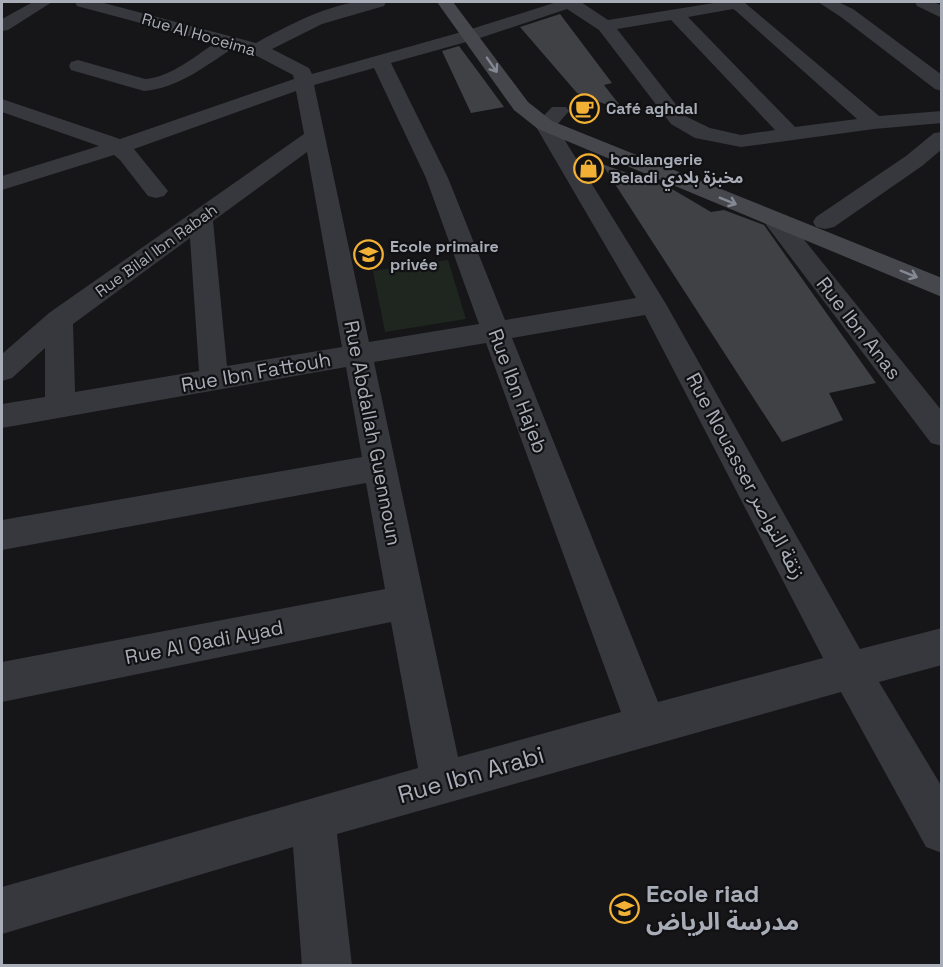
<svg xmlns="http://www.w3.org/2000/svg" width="943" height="967" viewBox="0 0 943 967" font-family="'Space Grotesk','Noto Sans Arabic',sans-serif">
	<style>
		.green { fill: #1e261f }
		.building { fill: #404145 }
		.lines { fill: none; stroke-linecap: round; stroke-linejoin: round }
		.street { fill: #37383d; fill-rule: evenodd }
		.secondary { fill: #45474d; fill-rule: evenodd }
		.oneway { stroke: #858993 }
		.labels { text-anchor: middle; stroke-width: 4.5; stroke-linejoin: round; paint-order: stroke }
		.far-street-label { font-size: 16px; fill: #a8adb8; stroke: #111113 }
		.far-poi-label { font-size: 16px; font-weight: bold; fill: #a8adb8; stroke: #111113; text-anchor: start }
		.street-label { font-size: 20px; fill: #a8adb8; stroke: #111113 }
		.near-street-label { font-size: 24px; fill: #a8adb8; stroke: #111113 }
		.near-poi-label { font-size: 24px; font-weight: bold; fill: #a8adb8; stroke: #111113; text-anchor: start }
	</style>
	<rect width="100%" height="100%" fill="#161618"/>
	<polygon class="green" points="448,260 466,319 385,332 373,271"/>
	<g class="building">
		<polygon points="560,14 612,83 604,85 625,112 577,93 520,27"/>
		<polygon points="459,46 482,77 504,107 471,113 442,51"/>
		<polygon points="602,164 672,189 711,212 724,210 764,225 876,383 829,393 843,420 782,442"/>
	</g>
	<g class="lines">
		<g class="street">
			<polygon points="33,2 52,2 8,30 2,31 2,19"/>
			<path d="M75,2h25l156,41c31,-17 66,-36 101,-41 10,-2 20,0 29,0l-2,4 -62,18 -50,25 37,19 3,6 153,-43 92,-29h24l27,18 112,-18h24l135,114 63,-5v12l-68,6 -133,18 -46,-9 -24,-14 -72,-94 -32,-21 -90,30 -86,24 57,115 57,142 131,-22 -101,-173 17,-18h14l3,4 -13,15 110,178 194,345 82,-21v37l-63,17 63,105v66l-16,-6 -85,-155 -504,142 15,132h-50l-9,-119 -291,87v-47l416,-119 -27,-146 -389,80v-40l383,-73 -19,-106 -364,67v-30l360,-63 -16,-90 -344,61v-24l43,-7v-49l-33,30 -10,3v-27l47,-41 255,-179 -8,-43 -162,58 34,42 -4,5 -8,2 -8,-2 -28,-36 -6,-5 -112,35v-14l97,-30 -97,-34v-13l118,40 174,-60 -1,-4 -42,-22 -18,-5c-28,18 -54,40 -89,43l-73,-21 -2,-4 2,-4 7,-2 67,19c26,-2 49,-22 70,-36l-138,-37zM733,9l3,2 121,108 -62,8 -107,-110zM671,20l104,110 -34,5 -31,-7 -25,-12 -68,-87zM374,68l52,110 53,146 -110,18 -55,-257zM307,152l35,195 -115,19 -14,-145zM190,238l9,133 -124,21 -2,-68zM645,315l178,343 -165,44 -146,-364zM486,343l135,369 -163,45 -84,-395z"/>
			<polygon points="818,2 838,2 853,9 942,75 942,91 935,89 841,17"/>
			<polygon points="915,2 934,2 942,6 942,18 917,6"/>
			<polygon points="942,132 942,149 922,166 834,227 825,229 816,227 813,222 816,217 906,156 934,133"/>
			<polygon points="776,214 785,216 942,411 942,446 931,443 767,226 764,221 767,216"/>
		</g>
		<polygon class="secondary" points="437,2 453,2 528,102 552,121 942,278 942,297 538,129 514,110"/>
	</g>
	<defs><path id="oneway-shaft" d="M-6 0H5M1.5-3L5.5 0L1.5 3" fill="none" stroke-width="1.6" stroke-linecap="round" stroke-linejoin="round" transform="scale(1.5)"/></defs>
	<g class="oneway">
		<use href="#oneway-shaft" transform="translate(492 65) rotate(55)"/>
		<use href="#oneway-shaft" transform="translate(728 201) rotate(22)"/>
		<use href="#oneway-shaft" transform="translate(909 274) rotate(22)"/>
	</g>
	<defs>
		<symbol id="cafe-ring" viewBox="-11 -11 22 22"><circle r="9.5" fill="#111113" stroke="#f2b134" stroke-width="1.5"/><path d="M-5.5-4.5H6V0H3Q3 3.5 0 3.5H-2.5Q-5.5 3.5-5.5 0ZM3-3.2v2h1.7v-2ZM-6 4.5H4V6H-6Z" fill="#f2b134"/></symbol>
		<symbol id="shop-ring" viewBox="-11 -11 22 22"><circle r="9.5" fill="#111113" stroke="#f2b134" stroke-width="1.5"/><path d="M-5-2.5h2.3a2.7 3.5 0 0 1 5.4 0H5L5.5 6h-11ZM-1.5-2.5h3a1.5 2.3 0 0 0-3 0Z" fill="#f2b134"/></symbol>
		<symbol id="school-ring" viewBox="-11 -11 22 22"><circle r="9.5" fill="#111113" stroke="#f2b134" stroke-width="1.5"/><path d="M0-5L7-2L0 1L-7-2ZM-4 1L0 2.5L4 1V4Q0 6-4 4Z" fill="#f2b134"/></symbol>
	</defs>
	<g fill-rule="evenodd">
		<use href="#cafe-ring" x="568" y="92" width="33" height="33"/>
		<use href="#shop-ring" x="572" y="152" width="33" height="33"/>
		<use href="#school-ring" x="352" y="238" width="33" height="33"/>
		<use href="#school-ring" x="608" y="892" width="33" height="33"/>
	</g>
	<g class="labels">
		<g class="far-street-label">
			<text transform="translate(199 34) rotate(16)" y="6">Rue Al Hoceima</text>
			<text transform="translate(156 250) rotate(-36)" y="6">Rue Bilal Ibn Rabah</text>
		</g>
		<g class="far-poi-label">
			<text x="606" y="114">Café aghdal</text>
			<text x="610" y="165">boulangerie<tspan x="610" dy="18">Beladi مخبزة بلادي</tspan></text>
			<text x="390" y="252">Ecole primaire<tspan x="390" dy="18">privée</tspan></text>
		</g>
		<g class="street-label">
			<text transform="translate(859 328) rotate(52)" y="7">Rue Ibn Anas</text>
			<text transform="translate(256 372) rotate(-10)" y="7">Rue Ibn Fattouh</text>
			<text transform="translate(518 391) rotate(69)" y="7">Rue Ibn Hajeb</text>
			<text transform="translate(373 433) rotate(79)" y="7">Rue Abdallah Guennoun</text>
			<text transform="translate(746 476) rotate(62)" y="7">Rue Nouasser زنقة النواصر</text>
			<text transform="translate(204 642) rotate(-11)" y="7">Rue Al Qadi Ayad</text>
		</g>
		<g class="near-street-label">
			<text transform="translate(471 775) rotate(-16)" y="8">Rue Ibn Arabi</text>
		</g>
		<g class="near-poi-label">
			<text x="646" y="902">Ecole riad<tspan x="646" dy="28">مدرسة الرياض</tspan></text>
		</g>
	</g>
	<rect width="943" height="967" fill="none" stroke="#a8adb8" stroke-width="6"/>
</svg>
